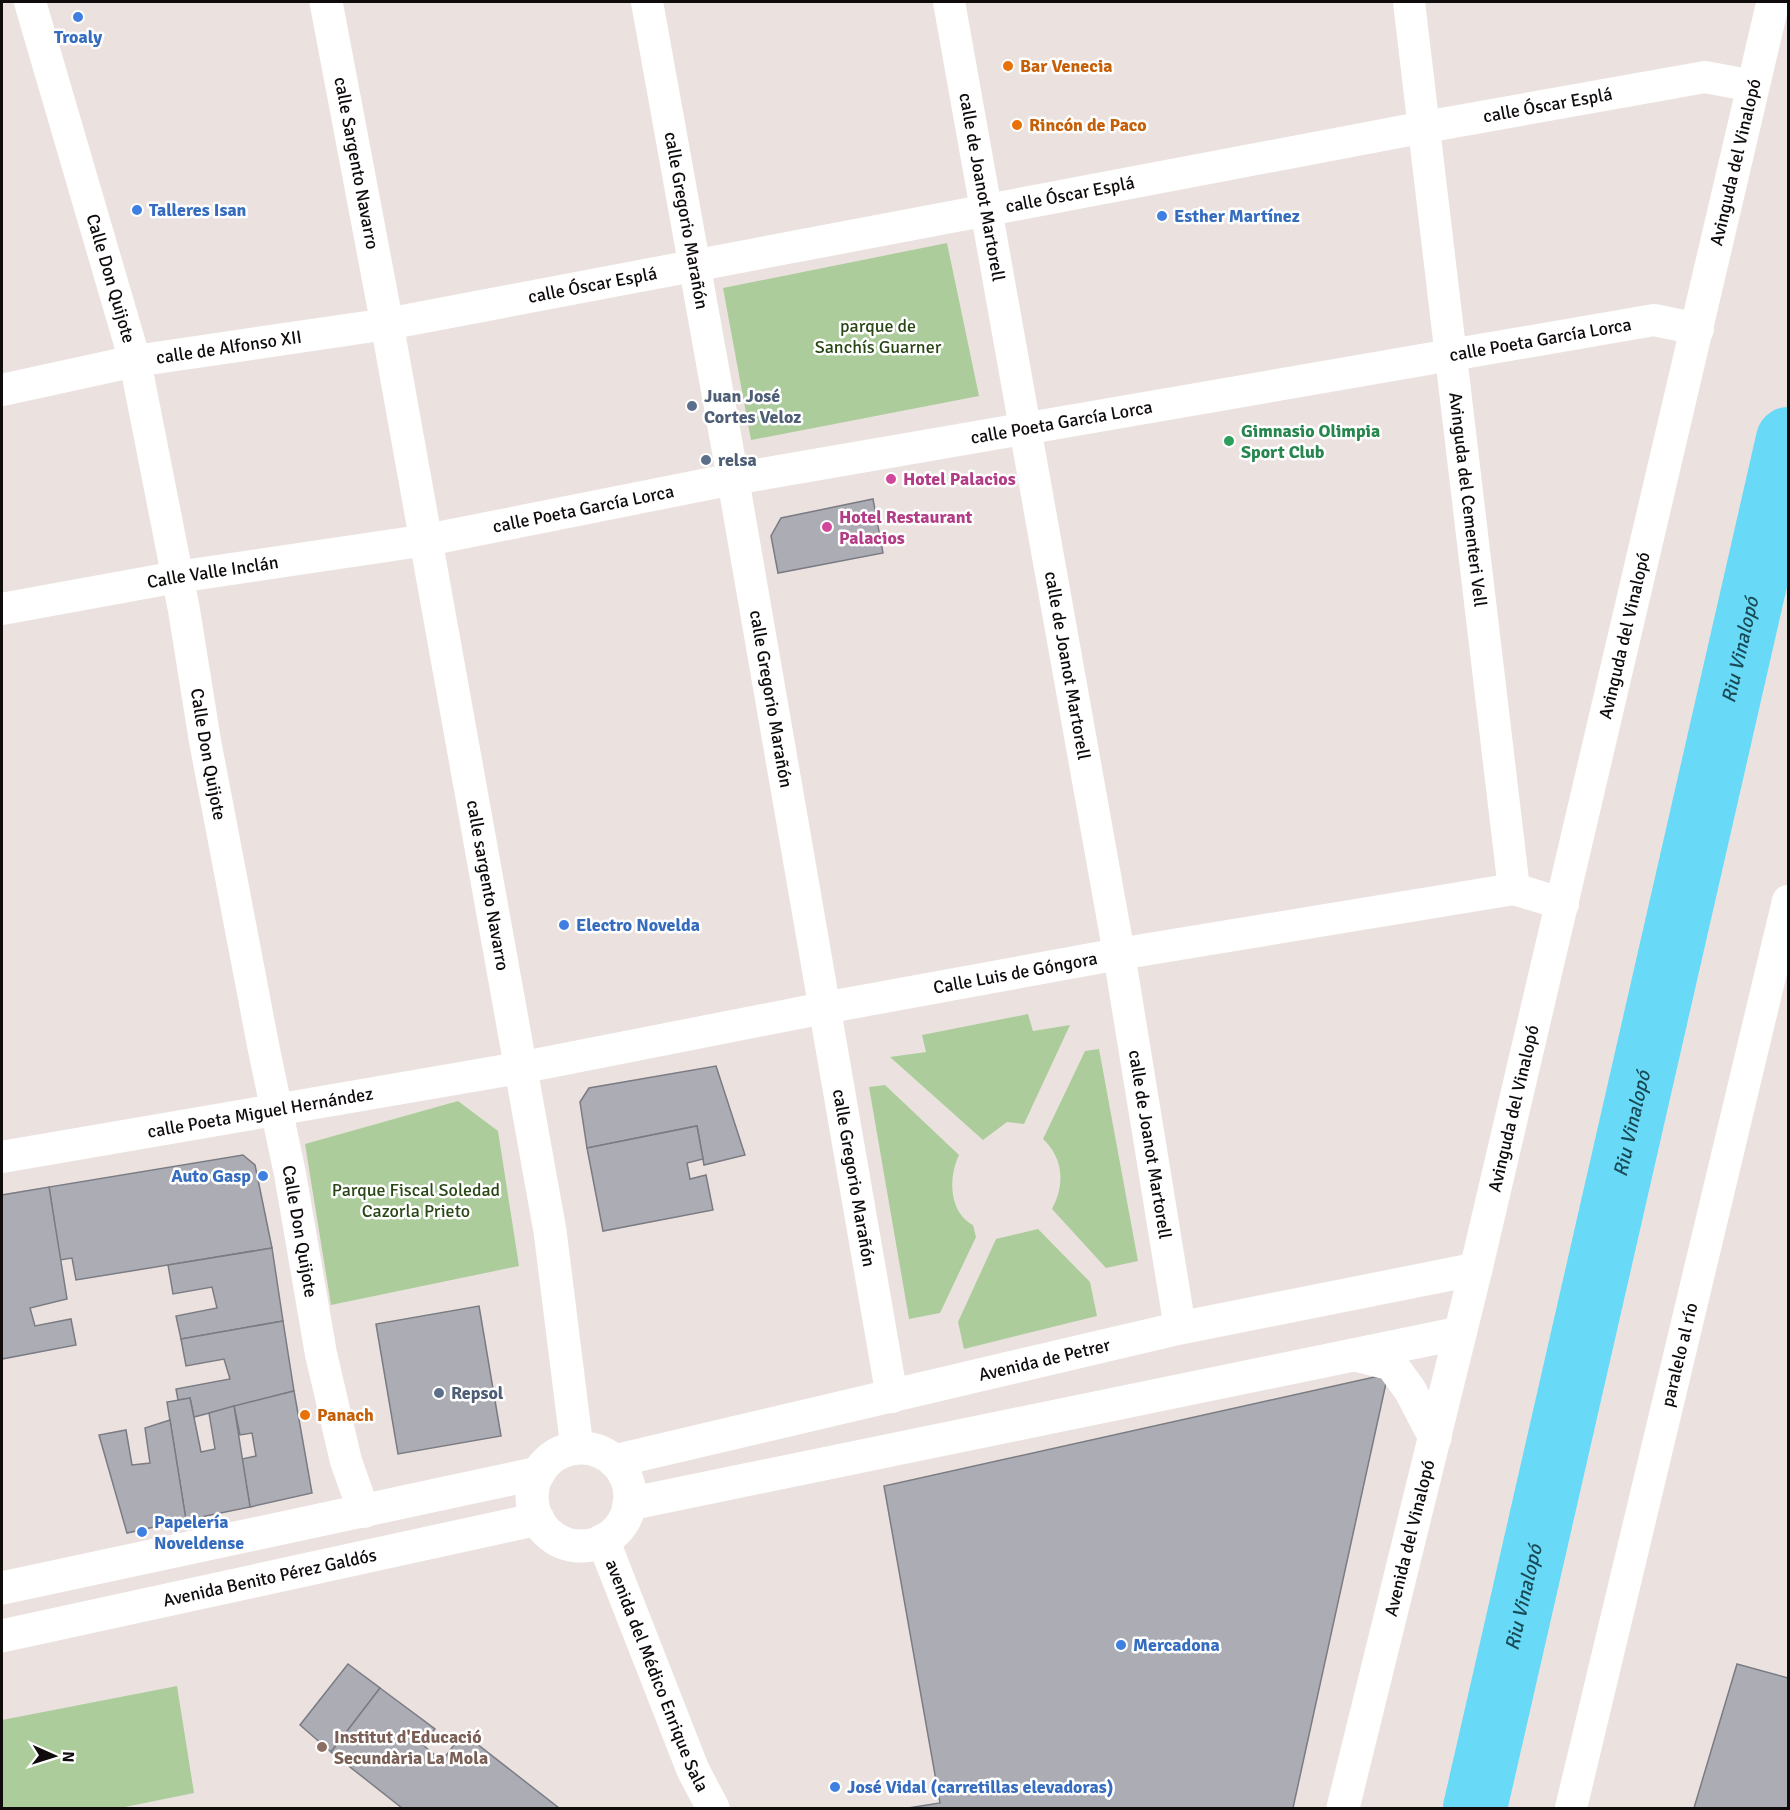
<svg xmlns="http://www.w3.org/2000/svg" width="1790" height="1810" viewBox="0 0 1790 1810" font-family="Signika,sans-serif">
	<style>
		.green { fill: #accd9b }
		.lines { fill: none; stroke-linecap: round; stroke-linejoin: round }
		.river { stroke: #68daf7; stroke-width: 64 }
		.building { fill: #acacb4; stroke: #7b7b83; stroke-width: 1.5 }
		.street { stroke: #fff; stroke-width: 32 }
		.secondary { stroke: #fff; stroke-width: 33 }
		.shop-dot { fill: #3f7fe0; stroke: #fff; stroke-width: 2 }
		.food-dot { fill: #e8710a; stroke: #fff; stroke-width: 2 }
		.service-dot { fill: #5c6f8a; stroke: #fff; stroke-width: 2 }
		.leisure-dot { fill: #2e9e5b; stroke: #fff; stroke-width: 2 }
		.hotel-dot { fill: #d1479c; stroke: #fff; stroke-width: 2 }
		.education-dot { fill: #8d6e63; stroke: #fff; stroke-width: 2 }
		.labels { text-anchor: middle; stroke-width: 5; stroke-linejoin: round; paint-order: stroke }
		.shop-label { font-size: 18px; font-weight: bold; fill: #366cbe; stroke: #fff; text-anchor: start }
		.food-label { font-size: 18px; font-weight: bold; fill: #c56008; stroke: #fff; text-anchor: start }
		.street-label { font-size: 18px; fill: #0f0c0b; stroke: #fff }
		.park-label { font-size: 18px; fill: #284613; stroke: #fff }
		.service-label { font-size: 18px; font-weight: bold; fill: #4e5e75; stroke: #fff; text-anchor: start }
		.leisure-label { font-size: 18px; font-weight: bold; fill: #27864d; stroke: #fff; text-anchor: start }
		.hotel-label { font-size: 18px; font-weight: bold; fill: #b23c85; stroke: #fff; text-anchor: start }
		.education-label { font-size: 18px; font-weight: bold; fill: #785e54; stroke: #fff; text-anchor: start }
		.water-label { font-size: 20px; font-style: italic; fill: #194b57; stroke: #fff }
	</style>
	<rect width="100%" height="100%" fill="#ebe2df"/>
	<g class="green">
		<polygon points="947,243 979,396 751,440 723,288"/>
		<polygon points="1028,1014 1033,1031 1070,1025 1024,1124 1007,1122 983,1140 890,1057 926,1052 922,1035"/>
		<path d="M1099,1049l39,212 -32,7 -54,-59c13,-24 12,-50 -9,-70l42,-88z"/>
		<path d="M885,1085l74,70c-11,23 -10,57 14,70l3,12 -36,76 -31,6 -40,-232z"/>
		<polygon points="458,1101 498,1131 519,1266 331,1305 305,1144"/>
		<polygon points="1038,1229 1090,1282 1097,1316 964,1349 958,1322 996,1239"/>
		<polygon points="177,1686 194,1793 120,1808 2,1808 2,1720"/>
	</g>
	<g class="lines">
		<path class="river" id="s1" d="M1475,1808l313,-1369"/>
	</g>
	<g class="building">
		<polygon points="873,499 883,553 778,573 771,536 781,518"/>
		<polygon points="716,1066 745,1155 704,1165 697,1126 587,1148 580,1102 589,1088"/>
		<polygon points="697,1126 703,1159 687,1163 690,1179 706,1175 713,1210 603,1231 587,1148"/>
		<polygon points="243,1155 255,1165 272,1248 76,1280 72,1258 60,1260 49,1187"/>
		<polygon points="49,1187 67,1299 30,1308 35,1326 71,1319 76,1345 2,1359 2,1195"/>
		<polygon points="272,1248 283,1321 181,1339 176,1316 217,1308 212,1287 173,1294 168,1265"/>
		<polygon points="479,1306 501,1436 398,1454 376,1324"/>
		<polygon points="283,1321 294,1391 194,1417 190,1398 178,1400 176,1389 230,1379 224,1359 186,1366 181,1339"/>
		<polygon points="1388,1374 1293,1808 908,1808 940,1803 884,1486"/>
		<polygon points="294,1391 312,1493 250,1507 242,1459 256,1456 252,1433 240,1435 234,1406"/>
		<polygon points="190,1398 201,1452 215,1449 209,1413 234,1406 250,1507 186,1520 167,1402"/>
		<polygon points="170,1420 186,1520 127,1533 99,1435 126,1430 132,1465 150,1463 145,1428"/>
		<polygon points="348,1664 380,1688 331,1752 300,1725"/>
		<polygon points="1737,1664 1788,1678 1788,1808 1694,1808"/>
		<polygon points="380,1688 435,1729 423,1745 442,1761 463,1733 559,1808 402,1808 331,1752"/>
	</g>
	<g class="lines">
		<g class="street">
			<path id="s2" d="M30,2l105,359 49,249 21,131 59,309 26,124 31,180 25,107 18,51"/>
			<path id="s3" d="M647,2l86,477 159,918"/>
			<path id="s4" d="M949,2l170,952 61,374"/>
			<path id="s5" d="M1409,2l105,887"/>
			<path id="s6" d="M2,390l133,-29 252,-37 1038,-197 280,-50 48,9"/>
			<path id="s7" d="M2,609l175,-32 250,-37 306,-61 921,-159 44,9"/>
			<path id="s8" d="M2,1157l517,-89 305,-60 295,-54 395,-65 49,15"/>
			<path id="s9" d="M1571,1808l217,-907"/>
		</g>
		<g class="secondary">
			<path id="s10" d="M326,2l61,322 163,907 27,217"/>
			<polyline points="1356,1355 1391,1364 1410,1390 1435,1438"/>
			<circle cx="581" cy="1497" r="49"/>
			<path id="s11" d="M614,1461l566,-133 296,-59"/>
			<polyline points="629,1504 1460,1333"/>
			<path id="s12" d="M603,1540l90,230 20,38"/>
			<polyline points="2,1588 539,1473"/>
			<path id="s13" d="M2,1636l536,-117"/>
			<path id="s14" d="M1343,1808l133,-539 297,-1267"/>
		</g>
	</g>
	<g class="shop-dot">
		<circle cx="78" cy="17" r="6"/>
		<circle cx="137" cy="210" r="6"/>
		<circle cx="1162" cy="216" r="6"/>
		<circle cx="564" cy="925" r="6"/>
		<circle cx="263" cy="1176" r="6"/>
		<circle cx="142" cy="1532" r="6"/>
		<circle cx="1121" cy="1645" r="6"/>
		<circle cx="835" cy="1787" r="6"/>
	</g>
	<g class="food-dot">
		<circle cx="1008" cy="66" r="6"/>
		<circle cx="1017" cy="125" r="6"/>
		<circle cx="305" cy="1415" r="6"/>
	</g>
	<g class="service-dot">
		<circle cx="692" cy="406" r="6"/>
		<circle cx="706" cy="460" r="6"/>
		<circle cx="439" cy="1393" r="6"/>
	</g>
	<circle class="leisure-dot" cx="1229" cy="441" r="6"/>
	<g class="hotel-dot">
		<circle cx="891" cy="479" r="6"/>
		<circle cx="827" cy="527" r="6"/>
	</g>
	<circle class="education-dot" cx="322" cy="1747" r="6"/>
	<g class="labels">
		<g class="shop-label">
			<text x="78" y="43" text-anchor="middle">Troaly</text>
			<text x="149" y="216">Talleres Isan</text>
			<text x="1174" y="222">Esther Martínez</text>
			<text x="576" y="931">Electro Novelda</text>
			<text x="251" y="1182" text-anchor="end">Auto Gasp</text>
			<text x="154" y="1528">Papelería<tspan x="154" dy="21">Noveldense</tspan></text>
			<text x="1133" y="1651">Mercadona</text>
			<text x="847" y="1793">José Vidal (carretillas elevadoras)</text>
		</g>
		<g class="food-label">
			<text x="1020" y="72">Bar Venecia</text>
			<text x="1029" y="131">Rincón de Paco</text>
			<text x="317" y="1421">Panach</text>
		</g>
		<g class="street-label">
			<text dy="6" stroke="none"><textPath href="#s6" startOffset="1572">calle Óscar Esplá</textPath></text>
			<text dy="6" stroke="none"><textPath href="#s14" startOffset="1692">Avinguda del Vinalopó</textPath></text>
			<text dy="6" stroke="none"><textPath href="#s10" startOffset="164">calle Sargento Navarro</textPath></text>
			<text dy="6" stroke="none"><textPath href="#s4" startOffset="188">calle de Joanot Martorell</textPath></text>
			<text dy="6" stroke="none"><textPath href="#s6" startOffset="1086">calle Óscar Esplá</textPath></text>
			<text dy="6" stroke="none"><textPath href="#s3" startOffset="222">calle Gregorio Marañón</textPath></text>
			<text dy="6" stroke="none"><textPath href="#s2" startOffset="288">Calle Don Quijote</textPath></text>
			<text dy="6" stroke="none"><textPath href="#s6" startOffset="600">calle Óscar Esplá</textPath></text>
			<text dy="6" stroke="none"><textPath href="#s7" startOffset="1562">calle Poeta García Lorca</textPath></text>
			<text dy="6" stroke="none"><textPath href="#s6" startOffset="231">calle de Alfonso XII</textPath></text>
			<text dy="6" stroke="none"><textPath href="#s7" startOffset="1076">calle Poeta García Lorca</textPath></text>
			<text dy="6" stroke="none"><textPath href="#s5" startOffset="501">Avinguda del Cementeri Vell</textPath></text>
			<text dy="6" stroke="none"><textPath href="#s7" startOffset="590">calle Poeta García Lorca</textPath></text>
			<text dy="6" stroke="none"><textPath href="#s7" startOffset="214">Calle Valle Inclán</textPath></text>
			<text dy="6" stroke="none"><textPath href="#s14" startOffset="1206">Avinguda del Vinalopó</textPath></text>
			<text dy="6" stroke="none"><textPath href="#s4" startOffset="674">calle de Joanot Martorell</textPath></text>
			<text dy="6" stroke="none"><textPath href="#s3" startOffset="708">calle Gregorio Marañón</textPath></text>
			<text dy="6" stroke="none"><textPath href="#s2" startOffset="774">Calle Don Quijote</textPath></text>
			<text dy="6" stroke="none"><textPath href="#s10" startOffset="898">calle sargento Navarro</textPath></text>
			<text dy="6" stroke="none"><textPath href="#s8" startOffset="1030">Calle Luis de Góngora</textPath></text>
			<text dy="6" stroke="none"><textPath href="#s14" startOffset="720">Avinguda del Vinalopó</textPath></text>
			<text dy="6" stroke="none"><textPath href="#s8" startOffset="262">calle Poeta Miguel Hernández</textPath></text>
			<text dy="6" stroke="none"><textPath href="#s4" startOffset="1160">calle de Joanot Martorell</textPath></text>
			<text dy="6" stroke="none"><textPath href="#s3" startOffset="1194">calle Gregorio Marañón</textPath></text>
			<text dy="6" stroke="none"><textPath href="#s2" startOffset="1260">Calle Don Quijote</textPath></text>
			<text dy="6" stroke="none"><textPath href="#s9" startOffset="466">paralelo al río</textPath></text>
			<text dy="6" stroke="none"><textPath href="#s11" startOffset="442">Avenida de Petrer</textPath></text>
			<text dy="6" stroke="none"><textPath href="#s14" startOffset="278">Avenida del Vinalopó</textPath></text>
			<text dy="6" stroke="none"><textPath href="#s13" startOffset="274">Avenida Benito Pérez Galdós</textPath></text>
			<text dy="6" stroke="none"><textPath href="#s12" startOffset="146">avenida del Médico Enrique Sala</textPath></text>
		</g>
		<g class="park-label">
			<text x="878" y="332">parque de<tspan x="878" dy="21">Sanchís Guarner</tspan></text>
			<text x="416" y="1196">Parque Fiscal Soledad<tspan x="416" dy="21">Cazorla Prieto</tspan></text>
		</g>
		<g class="service-label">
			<text x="704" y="402">Juan José<tspan x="704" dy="21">Cortes Veloz</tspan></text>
			<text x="718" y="466">relsa</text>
			<text x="451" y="1399">Repsol</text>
		</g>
		<g class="leisure-label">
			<text x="1241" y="437">Gimnasio Olimpia<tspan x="1241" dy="21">Sport Club</tspan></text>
		</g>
		<g class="hotel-label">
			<text x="903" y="485">Hotel Palacios</text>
			<text x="839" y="523">Hotel Restaurant<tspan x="839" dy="21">Palacios</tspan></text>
		</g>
		<g class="education-label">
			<text x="334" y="1743">Institut d'Educació<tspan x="334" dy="21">Secundària La Mola</tspan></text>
		</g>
		<g class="water-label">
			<text dy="7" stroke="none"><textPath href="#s1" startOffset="1188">Riu Vinalopó</textPath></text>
			<text dy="7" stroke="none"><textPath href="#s1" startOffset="702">Riu Vinalopó</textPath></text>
			<text dy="7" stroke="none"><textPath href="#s1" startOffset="216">Riu Vinalopó</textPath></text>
		</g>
	</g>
	<rect width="1790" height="1810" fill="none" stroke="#0f0c0b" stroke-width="6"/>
	<g transform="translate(54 1756) rotate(93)" stroke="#ffffff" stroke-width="4.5" paint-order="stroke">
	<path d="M0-4.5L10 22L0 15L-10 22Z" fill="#0f0c0b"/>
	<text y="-9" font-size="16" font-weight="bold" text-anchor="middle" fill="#0f0c0b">N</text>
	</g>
</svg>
